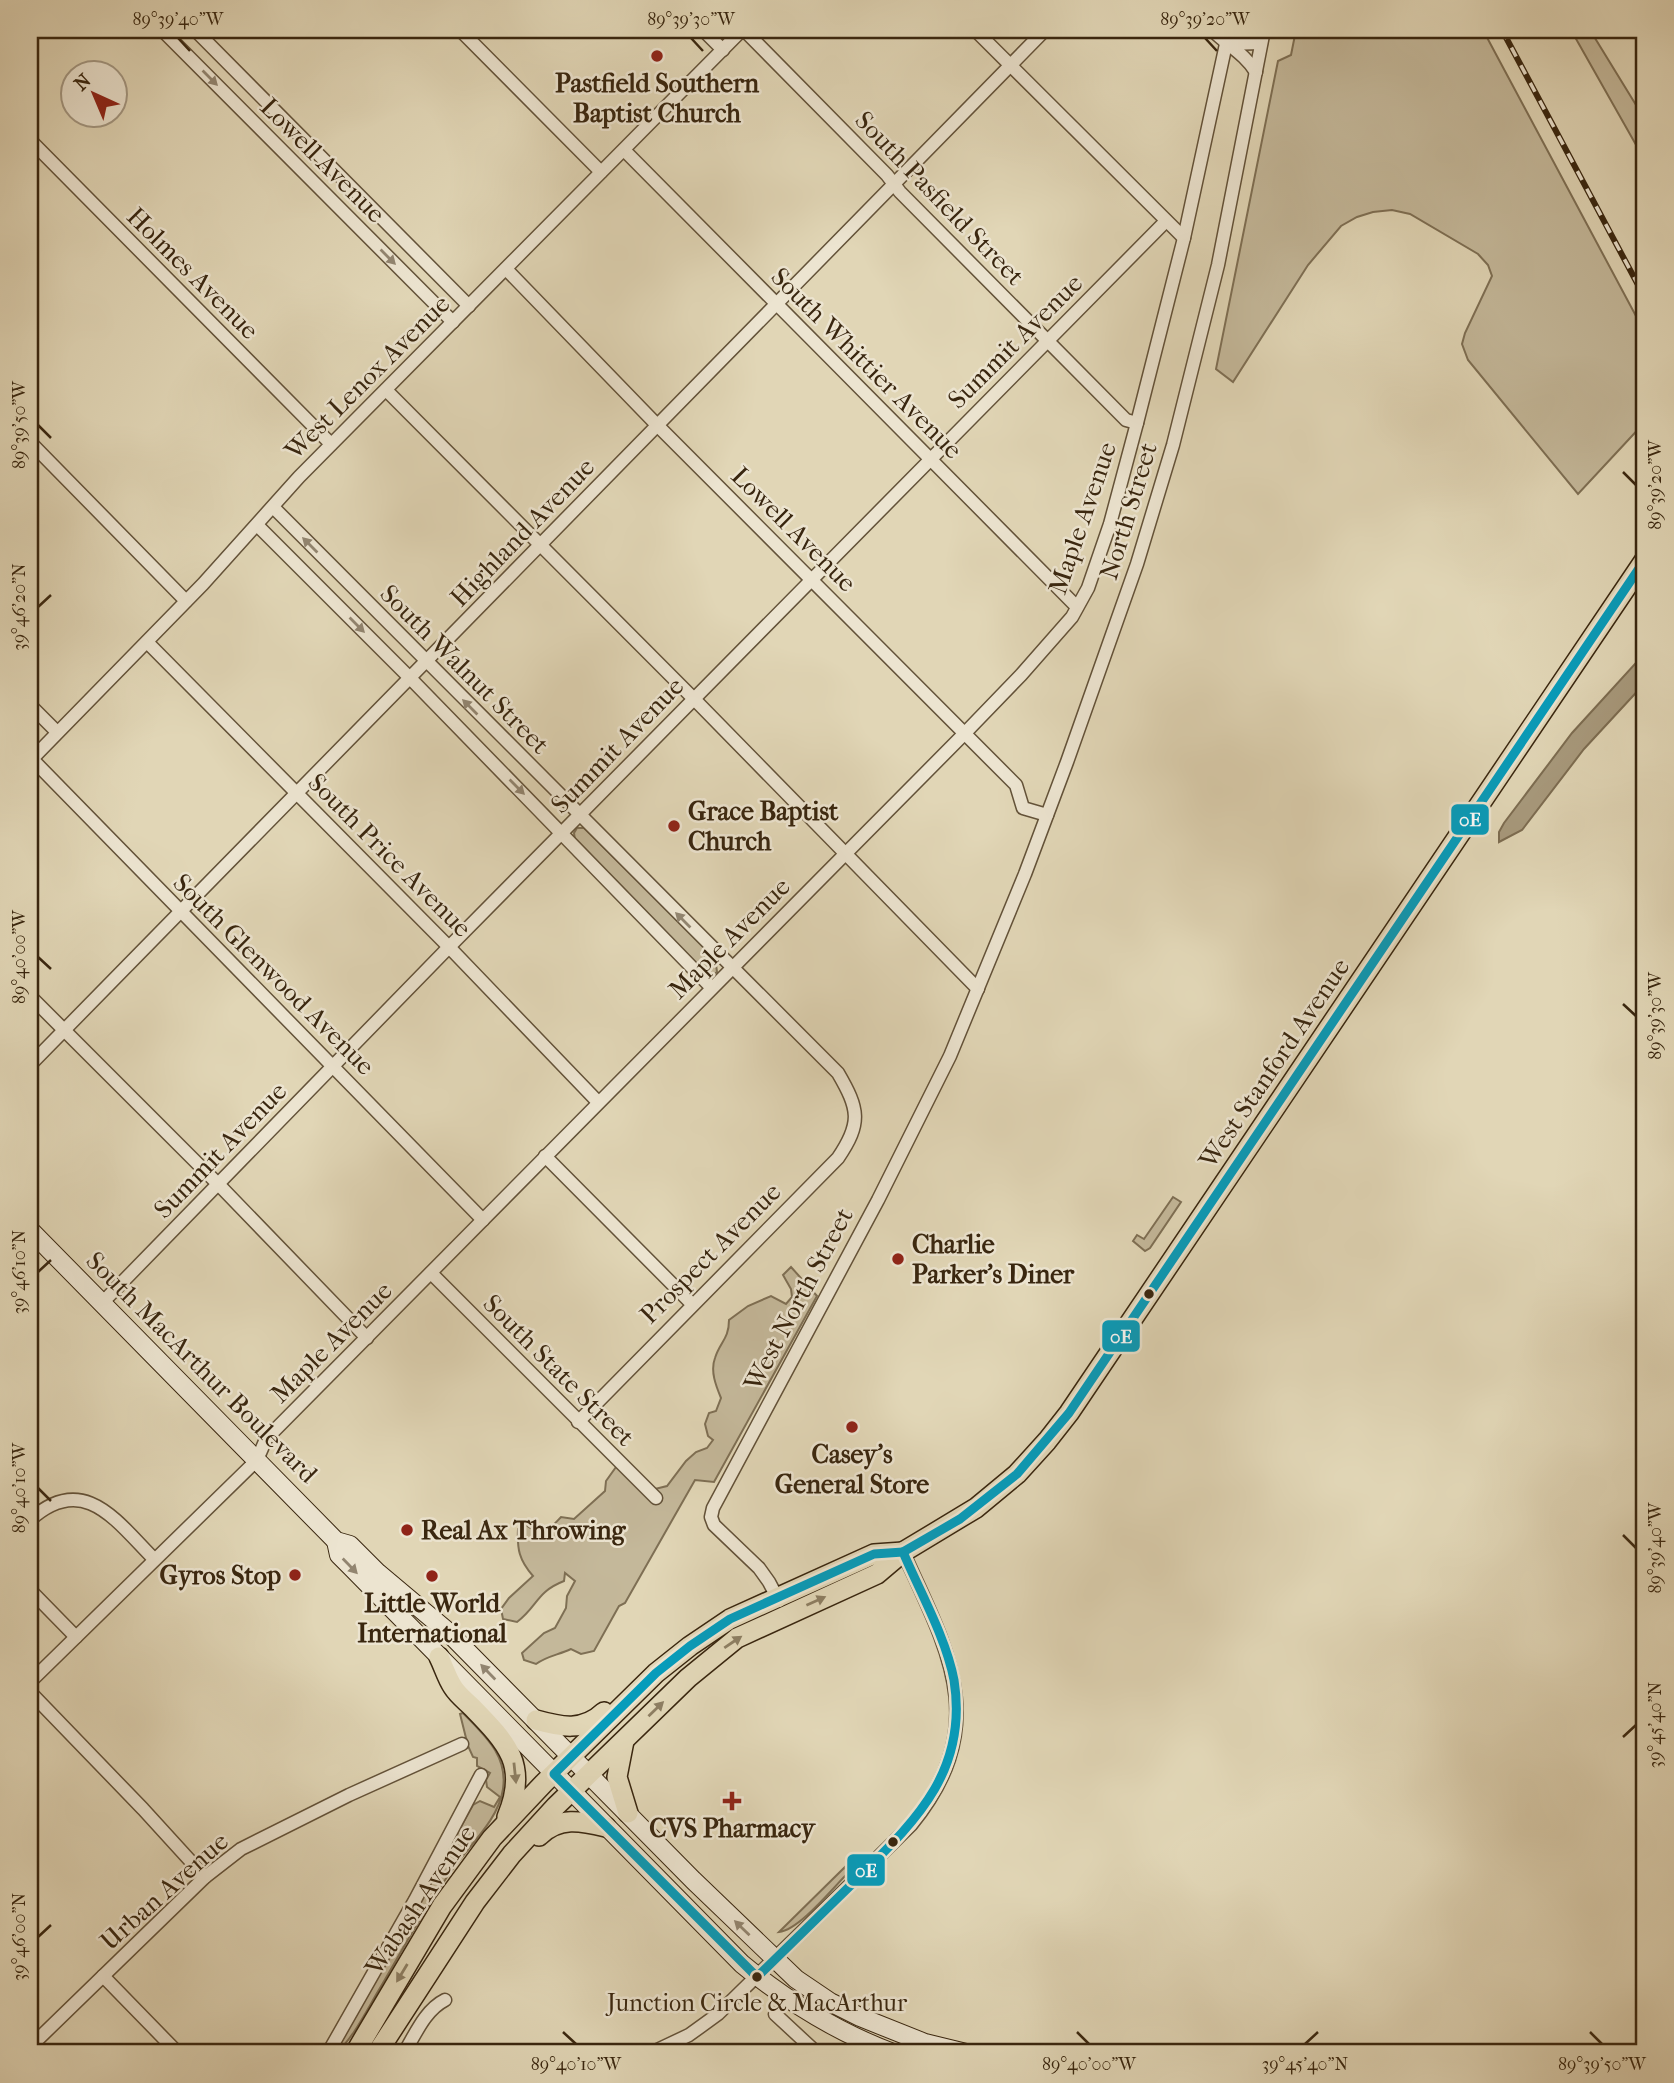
<svg xmlns="http://www.w3.org/2000/svg" width="1674" height="2083" viewBox="0 0 1674 2083" font-family="'IM FELL French Canon',serif">
	<style>
		.green { fill: #c4b89a; stroke: #7e6f54; stroke-width: 2 }
		.water { fill: #a89a7d; stroke: #7c6c51; stroke-width: 2 }
		.lines { fill: none; stroke-linecap: round; stroke-linejoin: round }
		.street-casing { stroke: #635239; stroke-width: 15 }
		.secondary-casing { stroke: #39260f; stroke-width: 20 }
		.primary-casing { stroke: #39260f; stroke-width: 22 }
		.street { stroke: #ece4d0; stroke-width: 12 }
		.secondary { stroke: #ece4d0; stroke-width: 18 }
		.primary { stroke: #e1d6b6; stroke-width: 19 }
		.rail-casing { stroke: #39260f; stroke-width: 6 }
		.rail { stroke: #ece4d0; stroke-width: 3.5; stroke-dasharray: 10; stroke-linecap: butt }
		.bus-1-casing { stroke: #ece4d0; stroke-width: 14 }
		.bus-1 { stroke: #069cbb; stroke-width: 9 }
		.oneway { fill: #928570 }
		.oneway2 { fill: #8d7e62 }
		.ticks { fill: none; stroke: #39260f; stroke-width: 2.5 }
		.poi-dot { fill: #8f2418; stroke: #ece4d0; stroke-width: 2.5 }
		.bus-dot { fill: #39260f; stroke: #ece4d0; stroke-width: 2.5 }
		.labels { text-anchor: middle; stroke-width: 5; stroke-linejoin: round; paint-order: stroke }
		.bus-label { font-size: 24px; fill: #39260f; stroke: #ece4d0 }
		.poi-label { font-size: 26px; font-weight: bold; fill: #39260f; stroke: #ece4d0 }
		.street-label { font-size: 26px; fill: #39260f; stroke: #ece4d0 }
		.line-badge { stroke: #ece4d0; stroke-width: 2.5 }
		.badge-label { font-size: 19px; text-anchor: middle; font-weight: bold; fill: #fff }
		.neatline { fill: none; stroke: #39260f; stroke-width: 2.5 }
		.ticks-label { font-size: 18px; text-anchor: middle; fill: #39260f }
	</style>
	<rect width="100%" height="100%" fill="#e1d6b6"/>
	<filter id="stains"><feTurbulence type="fractalNoise" baseFrequency=".00286" numOctaves="4"/><feColorMatrix values="0 0 0 0 .2 0 0 0 0 .09 0 0 0 0 .02 0 0 0 .5 -.17"/></filter>
	<radialGradient id="worn" r=".72"><stop offset=".6" stop-color="#630" stop-opacity="0"/><stop offset="1" stop-color="#630" stop-opacity=".3"/></radialGradient>
	<g class="green">
		<polygon points="1296,30 1483,30 1644,331 1644,423 1578,494 1468,360 1462,344 1465,333 1492,276 1488,265 1478,254 1410,214 1392,210 1373,212 1357,217 1341,226 1308,265 1233,382 1216,369 1278,61 1291,55"/>
		<polygon points="1571,30 1590,30 1644,118 1644,159"/>
		<polygon points="577,828 584,828 715,957 717,972 714,974 705,973 575,840 574,833"/>
		<polygon points="1173,1197 1181,1202 1150,1248 1145,1251 1133,1241 1137,1235 1144,1239"/>
		<path d="M791,1267l26,29 -103,186 -19,-2 -70,123 -6,3 -25,45 -13,3 -10,-5c-13,6 -24,7 -35,15l-12,-4 -2,-7 22,-20 11,-5 11,-20 1,-12 8,-15 -10,-8 -1,8c-28,11 -26,25 -47,41l-14,-3 -2,-10 8,-11 24,-22c-14,-16 -16,-27 -15,-47l6,-5 19,12 18,-19 13,2 31,-28 1,-10 10,-14 39,22 12,-3 19,-25 10,-9 11,-4 6,-8 -5,-4 -3,-12 4,-11 7,-2 5,-13c-5,-12 -11,-27 -6,-40 5,-16 14,-19 14,-38l19,-14 23,-10 15,8 6,-7 -1,-8 -8,-14z"/>
		<path d="M463,1713c21,22 45,42 40,76 -4,29 -31,54 -48,77 -28,38 -51,81 -75,122 -11,18 -29,55 -45,65l138,-248 7,-4 14,6 6,-10 -13,-10 -1,-7 4,-7 -13,-7v-8l-4,-1 -5,-11 -8,-32z"/>
		<path d="M845,1867l2,7c-15,15 -48,56 -68,58z"/>
	</g>
	<polygon class="water" points="1644,654 1644,684 1584,749 1522,830 1499,842 1499,832 1504,823 1572,733"/>
	<g class="lines">
		<defs>
			<g id="street">
				<polyline points="162,30 453,322"/>
				<polyline points="195,30 469,306"/>
				<polyline points="460,30 601,172"/>
				<polyline points="703,30 723,50"/>
				<polyline points="744,30 887,175 900,192 1126,420 1137,423"/>
				<polyline points="975,30 1184,238"/>
				<path d="M1212,30c15,15 33,24 44,42"/>
				<polyline points="1226,44 1261,43"/>
				<polyline points="30,140 331,444"/>
				<polyline points="624,150 1077,607"/>
				<polyline points="506,269 658,426 1016,785 1023,808 1047,815"/>
				<polyline points="386,390 698,703 978,989"/>
				<polyline points="30,442 186,601"/>
				<path d="M273,507l565,566c21,36 24,50 0,85l-260,264"/>
				<polyline points="257,525 410,678 711,987"/>
				<polyline points="147,642 449,947 598,1102"/>
				<polyline points="30,705 57,732"/>
				<polyline points="32,759 483,1220"/>
				<polyline points="30,761 203,584 299,477 742,30"/>
				<polyline points="30,996 222,1188 367,1338"/>
				<polyline points="30,1065 1045,30"/>
				<polyline points="545,1156 692,1304"/>
				<polyline points="431,1273 656,1498"/>
				<polyline points="102,1303 449,947 1166,221"/>
				<path d="M30,1520c54,-49 87,2 124,39"/>
				<polyline points="30,1590 76,1637"/>
				<polyline points="779,1601 769,1582 759,1568 714,1525 711,1517 713,1508 878,1200 950,1056 1025,874 1067,762 1137,564 1173,445 1218,265 1264,30"/>
				<polyline points="30,1682 257,1460 266,1439 965,733 1021,675 1072,617 1088,588 1110,524 1137,423 1184,238 1226,44"/>
				<polyline points="30,1692 143,1809 205,1877"/>
				<polyline points="103,1976 178,2053"/>
				<polyline points="775,2014 817,2053"/>
				<polyline points="30,2047 205,1877 241,1849 349,1795 462,1744"/>
				<polyline points="328,2053 415,1900 481,1775"/>
				<path d="M404,2053c11,-18 21,-43 41,-53"/>
				<path d="M651,2053l38,-18 29,-21 193,-189c81,-99 38,-173 -8,-273"/>
			</g>
			<g id="secondary">
				<polyline points="30,1230 336,1541 350,1545 378,1573 447,1631 693,1880 796,1979 830,2002 860,2017 925,2043 966,2053"/>
				<path d="M336,1541l3,14 12,12 391,397c46,38 95,68 151,89"/>
			</g>
			<g id="primary">
				<path d="M439,1657c5,10 8,21 14,30 5,8 13,14 19,20 35,36 57,58 35,110"/>
				<path d="M536,1720c25,7 47,12 68,-8"/>
				<polyline points="624,1741 617,1777 628,1813"/>
				<path d="M539,1836c20,-20 42,-15 67,-9"/>
				<polyline points="355,2053 442,1906 492,1838 544,1783 656,1673 690,1646 730,1619 874,1554 903,1552"/>
				<polyline points="377,2053 475,1902 512,1854 556,1806 688,1678 737,1638 877,1574 903,1552 976,1508 1017,1474 1047,1441 1069,1413 1644,561"/>
			</g>
		</defs>
		<use href="#street" class="street-casing"/>
		<use href="#secondary" class="secondary-casing"/>
		<use href="#primary" class="primary-casing"/>
		<use href="#street" class="street"/>
		<use href="#secondary" class="secondary"/>
		<use href="#primary" class="primary"/>
		<defs>
			<polyline id="rail" points="1502,30 1644,296"/>
		</defs>
		<use href="#rail" class="rail-casing"/>
		<use href="#rail" class="rail"/>
		<defs>
			<g id="bus-1">
				<path d="M903,1552c17,40 43,86 51,128 15,94 -42,144 -102,204 -32,31 -63,62 -95,93l-203,-203 102,-101 34,-27 40,-27 144,-65z"/>
				<polyline points="903,1552 960,1519 1017,1474 1069,1413 1644,561"/>
			</g>
		</defs>
		<use href="#bus-1" class="bus-1-casing"/>
		<use href="#bus-1" class="bus-1"/>
	</g>
	<defs><path id="oneway-solid" d="M-6-.8H1V-3.2L6.5 0L1 3.2V.8H-6Z" transform="scale(1.75)"/></defs>
	<g class="oneway">
		<use href="#oneway-solid" transform="translate(210 78) rotate(45)"/>
		<use href="#oneway-solid" transform="translate(388 257) rotate(45)"/>
		<use href="#oneway-solid" transform="translate(310 545) rotate(-135)"/>
		<use href="#oneway-solid" transform="translate(357 625) rotate(45)"/>
		<use href="#oneway-solid" transform="translate(470 707) rotate(-135)"/>
		<use href="#oneway-solid" transform="translate(517 787) rotate(45)"/>
		<use href="#oneway-solid" transform="translate(683 920) rotate(-135)"/>
		<use href="#oneway-solid" transform="translate(350 1566) rotate(46)"/>
		<use href="#oneway-solid" transform="translate(488 1672) rotate(-134)"/>
		<use href="#oneway-solid" transform="translate(742 1928) rotate(-136)"/>
	</g>
	<g class="oneway2">
		<use href="#oneway-solid" transform="translate(816 1601) rotate(-24)"/>
		<use href="#oneway-solid" transform="translate(733 1642) rotate(-34)"/>
		<use href="#oneway-solid" transform="translate(656 1709) rotate(-44)"/>
		<use href="#oneway-solid" transform="translate(515 1773) rotate(84)"/>
		<use href="#oneway-solid" transform="translate(402 1973) rotate(121)"/>
	</g>
	<path class="ticks" d="M178,38l12,13M691,38l12,13M1205,38l12,13M38,425l13,13M1623,472l13,13M38,607l13,-12M38,957l13,12M1623,1004l13,12M38,1272l13,-12M38,1488l13,13M1623,1535l13,13M1623,1737l13,-12M38,1937l13,-12M563,2032l13,12M1077,2032l12,12M1590,2032l12,12M1305,2044l13,-12"/>
	<g class="poi-dot">
		<circle cx="657" cy="56" r="7"/>
		<circle cx="674" cy="826" r="7"/>
		<circle cx="898" cy="1259" r="7"/>
		<circle cx="852" cy="1427" r="7"/>
		<circle cx="407" cy="1530" r="7"/>
		<circle cx="295" cy="1575" r="7"/>
		<circle cx="432" cy="1576" r="7"/>
		<path d="M728.5 1790.5h7v7h7v7h-7v7h-7v-7h-7v-7h7z"/>
	</g>
	<g class="bus-dot">
		<circle cx="1149" cy="1294" r="6"/>
		<circle cx="893" cy="1842" r="6"/>
		<circle cx="757" cy="1977" r="6"/>
	</g>
	<g class="labels">
		<g class="bus-label">
			<text x="757" y="2011">Junction Circle &amp; MacArthur</text>
		</g>
		<g class="poi-label">
			<text x="657" y="92">Pastfield Southern<tspan x="657" dy="30">Baptist Church</tspan></text>
			<text x="688" y="820" text-anchor="start">Grace Baptist<tspan x="688" dy="30">Church</tspan></text>
			<text x="912" y="1253" text-anchor="start">Charlie<tspan x="912" dy="30">Parker's Diner</tspan></text>
			<text x="852" y="1463">Casey's<tspan x="852" dy="30">General Store</tspan></text>
			<text x="421" y="1539" text-anchor="start">Real Ax Throwing</text>
			<text x="281" y="1584" text-anchor="end">Gyros Stop</text>
			<text x="432" y="1612">Little World<tspan x="432" dy="30">International</tspan></text>
			<text x="732" y="1837">CVS Pharmacy</text>
		</g>
		<g class="street-label">
			<text transform="translate(323 160) rotate(45)" y="9">Lowell Avenue</text>
			<text transform="translate(940 198) rotate(46)" y="9">South Pasfield Street</text>
			<text transform="translate(193 273) rotate(45)" y="9">Holmes Avenue</text>
			<text transform="translate(1015 341) rotate(-45)" y="9">Summit Avenue</text>
			<text transform="translate(867 363) rotate(45)" y="9">South Whittier Avenue</text>
			<text transform="translate(367 377) rotate(-45)" y="9">West Lenox Avenue</text>
			<text transform="translate(1128 511) rotate(-73)" y="9">North Street</text>
			<text transform="translate(1082 518) rotate(-71)" y="9">Maple Avenue</text>
			<text transform="translate(794 529) rotate(45)" y="9">Lowell Avenue</text>
			<text transform="translate(522 532) rotate(-46)" y="9">Highland Avenue</text>
			<text transform="translate(465 669) rotate(45)" y="9">South Walnut Street</text>
			<text transform="translate(617 745) rotate(-46)" y="9">Summit Avenue</text>
			<text transform="translate(390 855) rotate(45)" y="9">South Price Avenue</text>
			<text transform="translate(729 938) rotate(-45)" y="9">Maple Avenue</text>
			<text transform="translate(274 974) rotate(45)" y="9">South Glenwood Avenue</text>
			<text transform="translate(1274 1063) rotate(-56)" y="9">West Stanford Avenue</text>
			<text transform="translate(220 1150) rotate(-46)" y="9">Summit Avenue</text>
			<text transform="translate(710 1253) rotate(-45)" y="9">Prospect Avenue</text>
			<text transform="translate(798 1299) rotate(-62)" y="9">West North Street</text>
			<text transform="translate(331 1342) rotate(-45)" y="9">Maple Avenue</text>
			<text transform="translate(202 1367) rotate(45)" y="9">South MacArthur Boulevard</text>
			<text transform="translate(559 1370) rotate(45)" y="9">South State Street</text>
			<text transform="translate(164 1891) rotate(-42)" y="9">Urban Avenue</text>
			<text transform="translate(420 1900) rotate(-56)" y="9">Wabash Avenue</text>
		</g>
	</g>
	<g class="line-badge">
		<rect x="1450" y="803" width="40" height="33" rx="7" fill="#069cbb"/>
		<rect x="1101" y="1319" width="40" height="34" rx="7" fill="#069cbb"/>
		<rect x="846" y="1853" width="40" height="34" rx="7" fill="#069cbb"/>
	</g>
	<g class="badge-label">
		<text x="1470" y="826">0E</text>
		<text x="1121" y="1343">0E</text>
		<text x="866" y="1877">0E</text>
	</g>
	<rect width="1674" height="2083" fill="none" stroke="#e1d6b6" stroke-width="77"/>
	<g transform="translate(94 94) rotate(316)"><circle r="33" fill="#ece4d0" stroke="#a49883" stroke-width="2"/>
	<path d="M0-5L12 26L0 18L-12 26Z" fill="#8f2418"/>
	<text y="-10" font-size="19" font-weight="bold" text-anchor="middle" fill="#39260f">N</text>
	</g>
	<rect x="38" y="38" width="1598" height="2006" class="neatline"/>
	<g class="ticks-label">
		<text x="178" y="25">89°39'40"W</text>
		<text x="691" y="25">89°39'30"W</text>
		<text x="1205" y="25">89°39'20"W</text>
		<text transform="translate(19 425) rotate(-90)" y="6">89°39'50"W</text>
		<text transform="translate(1655 485) rotate(-90)" y="6">89°39'20"W</text>
		<text transform="translate(19 607) rotate(-90)" y="6">39°46'20"N</text>
		<text transform="translate(19 957) rotate(-90)" y="6">89°40'00"W</text>
		<text transform="translate(1655 1016) rotate(-90)" y="6">89°39'30"W</text>
		<text transform="translate(19 1272) rotate(-90)" y="6">39°46'10"N</text>
		<text transform="translate(19 1488) rotate(-90)" y="6">89°40'10"W</text>
		<text transform="translate(1655 1548) rotate(-90)" y="6">89°39'40"W</text>
		<text transform="translate(1655 1725) rotate(-90)" y="6">39°45'40"N</text>
		<text transform="translate(19 1937) rotate(-90)" y="6">39°46'00"N</text>
		<text x="576" y="2070">89°40'10"W</text>
		<text x="1089" y="2070">89°40'00"W</text>
		<text x="1305" y="2070">39°45'40"N</text>
		<text x="1602" y="2070">89°39'50"W</text>
	</g>
	<rect width="100%" height="100%" filter="url(#stains)"/>
	<rect width="100%" height="100%" fill="url(#worn)"/>
</svg>
